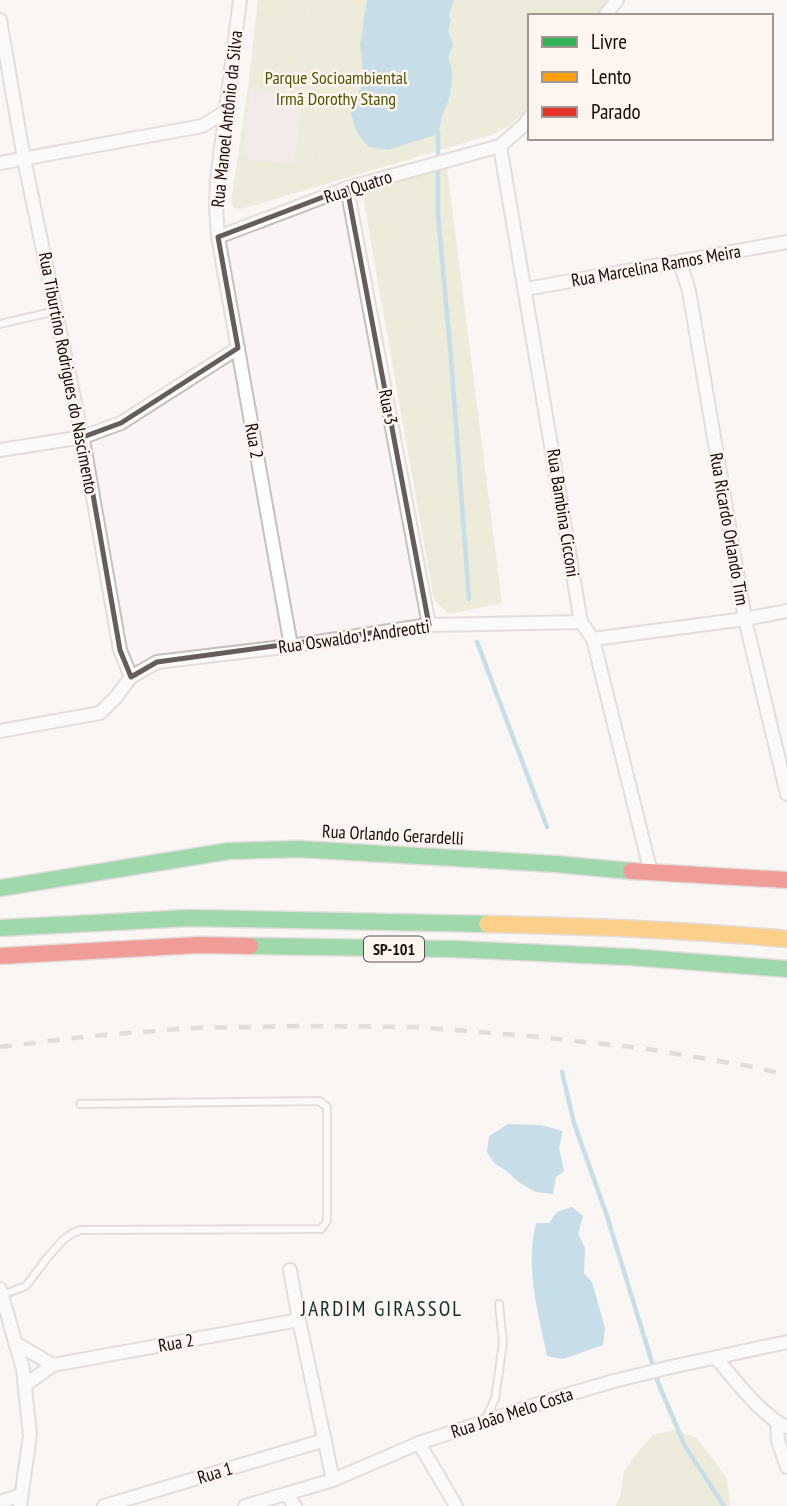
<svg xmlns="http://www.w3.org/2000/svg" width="787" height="1506" viewBox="0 0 787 1506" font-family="'PT Sans Narrow',sans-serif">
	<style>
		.green { fill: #dde0bd }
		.water { fill: #89bfd7 }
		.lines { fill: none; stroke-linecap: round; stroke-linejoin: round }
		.stream { stroke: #89bfd7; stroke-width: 4.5 }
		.building { fill: #e9dedb }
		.lane-casing { stroke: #c7c1be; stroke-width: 10 }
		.street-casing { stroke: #c7c1be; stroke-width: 16 }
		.fast-casing { stroke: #c7c1be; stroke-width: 19 }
		.slow-casing { stroke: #c7c1be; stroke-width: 19 }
		.jam-casing { stroke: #c7c1be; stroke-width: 19 }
		.path { stroke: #e0dfdf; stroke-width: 2.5; stroke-dasharray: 2 5; stroke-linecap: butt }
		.lane { stroke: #fefefd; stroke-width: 6 }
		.street { stroke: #fefefd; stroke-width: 12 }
		.fast { stroke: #30b455; stroke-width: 16 }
		.slow { stroke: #ff9f0a; stroke-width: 16 }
		.jam { stroke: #e5322d; stroke-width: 16 }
		.rail { stroke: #c1bfbf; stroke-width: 4.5; stroke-dasharray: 12 12; stroke-linecap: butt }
		.marked { fill: none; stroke: #645d5b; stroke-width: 5; stroke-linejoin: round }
		.labels { text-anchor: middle; stroke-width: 5; stroke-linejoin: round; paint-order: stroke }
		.shield { fill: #fef4f0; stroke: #5a514e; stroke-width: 2 }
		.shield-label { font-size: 16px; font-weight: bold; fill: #130b08 }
		.park-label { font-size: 18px; fill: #505702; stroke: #fef4f0 }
		.street-label { font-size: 18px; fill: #130b08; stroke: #fef4f0 }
		.quarter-label { font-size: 21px; letter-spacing: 2px; fill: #0e302b; stroke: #fef4f0 }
	</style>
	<rect width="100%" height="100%" fill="#faf5f4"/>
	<g class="green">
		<path d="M258,0h357l-13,16h-72v90c-11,13 -23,22 -39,29l-250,74 -7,-1 -3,-7 17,-112z"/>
		<polygon points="446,160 502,603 449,614 434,600 361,186"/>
		<polygon points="676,1430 696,1438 713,1459 727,1479 730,1506 616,1506 620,1497 624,1472 637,1453 653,1435"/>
	</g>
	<g class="water">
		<path d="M367,0h87l-5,14 2,7 -3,9 5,15 -5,13c8,16 3,38 -4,54 -5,9 -1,17 -11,24l-46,14 -18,-3 -9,-10 -6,-11 -3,-14 13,-33 -4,-34z"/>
		<polygon points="508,1124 541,1125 563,1131 559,1148 564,1171 556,1177 553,1194 536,1192 520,1183 505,1170 494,1163 487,1152 489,1136"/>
		<path d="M572,1207l11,9 -5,17 7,15 -1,25 8,9 13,46 -2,17 -40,14 -16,-3c-9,-45 -22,-87 -11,-133h13l8,-11z"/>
	</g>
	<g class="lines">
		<g class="stream">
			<polyline points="438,132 438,215 451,358 469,599"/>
			<polyline points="477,642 547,827"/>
			<polyline points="562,1072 574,1123 606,1213 659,1385 685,1446 724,1506"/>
		</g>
	</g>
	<polygon class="building" points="251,89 303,96 294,164 249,160 243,155"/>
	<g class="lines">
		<defs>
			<g id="lane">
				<polyline points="0,324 56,311"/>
				<polyline points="2,1295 26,1286 47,1258 63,1240 71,1234 80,1230 321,1229 327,1221 327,1107 319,1101 80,1104"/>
				<polyline points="485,1420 495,1399 503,1343 499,1304"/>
			</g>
			<g id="street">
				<polyline points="240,0 217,180 216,206 218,237 291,646"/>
				<polyline points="605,16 617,0"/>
				<polyline points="0,20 24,159 85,451 120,650 131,677 116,697 100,713 0,731"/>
				<polyline points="500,146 581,622 593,639 651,873"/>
				<polyline points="0,163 202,126 227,111"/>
				<polyline points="347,188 429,625"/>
				<polyline points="218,237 347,188 500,146 524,125 530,117"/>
				<polyline points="680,262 689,291 745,619 787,794"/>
				<polyline points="526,289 787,242"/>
				<polyline points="0,450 83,437 121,423 238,348"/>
				<polyline points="593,639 745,619 787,611"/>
				<polyline points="131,677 157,662 291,646 429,625 581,622"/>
				<polyline points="290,1270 299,1320 333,1480"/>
				<polyline points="0,1289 23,1369 30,1435 20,1506"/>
				<polyline points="15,1343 53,1365"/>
				<path d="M716,1358c19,21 45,58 71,69"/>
				<polyline points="25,1385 53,1365 299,1320"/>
				<polyline points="777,1423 778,1441 787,1467"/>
				<polyline points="419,1443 456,1506"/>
				<polyline points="286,1494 295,1506"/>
				<polyline points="0,1502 21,1495"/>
				<polyline points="104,1506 325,1440"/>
				<polyline points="245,1506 333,1480 419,1443 556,1398 614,1381 671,1367 787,1342"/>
			</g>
			<g id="fast">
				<polyline points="0,888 229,851 298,849 556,864 631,871"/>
				<polyline points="0,928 190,918 487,924"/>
				<polyline points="250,946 453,949 630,957 787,969"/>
			</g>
			<path id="slow" d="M487,924c101,2 200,6 300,15"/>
			<g id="jam">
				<polyline points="631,871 787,880"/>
				<polyline points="0,956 199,945 250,946"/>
			</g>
		</defs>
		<use href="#lane" class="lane-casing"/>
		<use href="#street" class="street-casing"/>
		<use href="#fast" class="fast-casing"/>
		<use href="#slow" class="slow-casing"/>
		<use href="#jam" class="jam-casing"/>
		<g class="path">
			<polyline points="259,0 250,86 232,201 235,206 242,207 301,190"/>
			<polyline points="471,0 477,3"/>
			<polyline points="299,85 310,0"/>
			<polyline points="464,141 495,131"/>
			<polyline points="336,145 339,176"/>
			<polyline points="294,168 336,145 338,0"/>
		</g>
		<use href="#lane" class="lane"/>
		<use href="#street" class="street"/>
		<use href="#fast" class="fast"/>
		<use href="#slow" class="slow"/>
		<use href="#jam" class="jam"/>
		<polyline class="rail" points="0,1047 91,1036 193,1028 303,1026 416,1027 529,1036 641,1048 754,1067 787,1075"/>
	</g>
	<path d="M0 0H787V1506H0ZM347,188l82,437 -272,37 -26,15 -11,-27 -37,-213 38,-14 117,-75 -20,-111z" fill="#faf5f4" fill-opacity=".55" fill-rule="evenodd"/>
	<path class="marked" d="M347,188l82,437 -272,37 -26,15 -11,-27 -37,-213 38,-14 117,-75 -20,-111z"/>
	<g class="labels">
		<rect class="shield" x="364" y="936.5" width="60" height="25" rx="5"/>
		<g class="shield-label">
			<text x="394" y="955">SP-101</text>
		</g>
		<g class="park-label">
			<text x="336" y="84">Parque Socioambiental<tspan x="336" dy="21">Irmã Dorothy Stang</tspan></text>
		</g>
		<g class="street-label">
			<text transform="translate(227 119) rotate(-84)" y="6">Rua Manoel Antônio da Silva</text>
			<text transform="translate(358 187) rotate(-18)" y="6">Rua Quatro</text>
			<text transform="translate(656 266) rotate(-10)" y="6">Rua Marcelina Ramos Meira</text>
			<text transform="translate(68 373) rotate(79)" y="6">Rua Tiburtino Rodrigues do Nascimento</text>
			<text transform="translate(388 407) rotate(79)" y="6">Rua 3</text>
			<text transform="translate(254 441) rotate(80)" y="6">Rua 2</text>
			<text transform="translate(563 513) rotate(81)" y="6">Rua Bambina Cicconi</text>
			<text transform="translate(729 529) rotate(80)" y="6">Rua Ricardo Orlando Tim</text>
			<text transform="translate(354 637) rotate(-8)" y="6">Rua Oswaldo J. Andreotti</text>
			<text transform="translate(393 835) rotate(3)" y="6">Rua Orlando Gerardelli</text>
			<text transform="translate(176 1343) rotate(-10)" y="6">Rua 2</text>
			<text transform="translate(512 1413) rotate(-18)" y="6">Rua João Melo Costa</text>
			<text transform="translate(215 1473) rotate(-17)" y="6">Rua 1</text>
		</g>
		<g class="quarter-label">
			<text x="382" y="1316">JARDIM GIRASSOL</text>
		</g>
	</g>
	<rect x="528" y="14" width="245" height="126" fill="#fef4f0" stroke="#a09793" stroke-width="2"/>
	<rect x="542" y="37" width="35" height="10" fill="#30b455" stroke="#a09793" stroke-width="2"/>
	<text x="591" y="49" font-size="21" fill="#130b08">Livre</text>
	<rect x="542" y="72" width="35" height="10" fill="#ff9f0a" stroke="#a09793" stroke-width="2"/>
	<text x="591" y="84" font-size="21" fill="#130b08">Lento</text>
	<rect x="542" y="107" width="35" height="10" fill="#e5322d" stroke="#a09793" stroke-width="2"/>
	<text x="591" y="119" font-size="21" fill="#130b08">Parado</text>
</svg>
